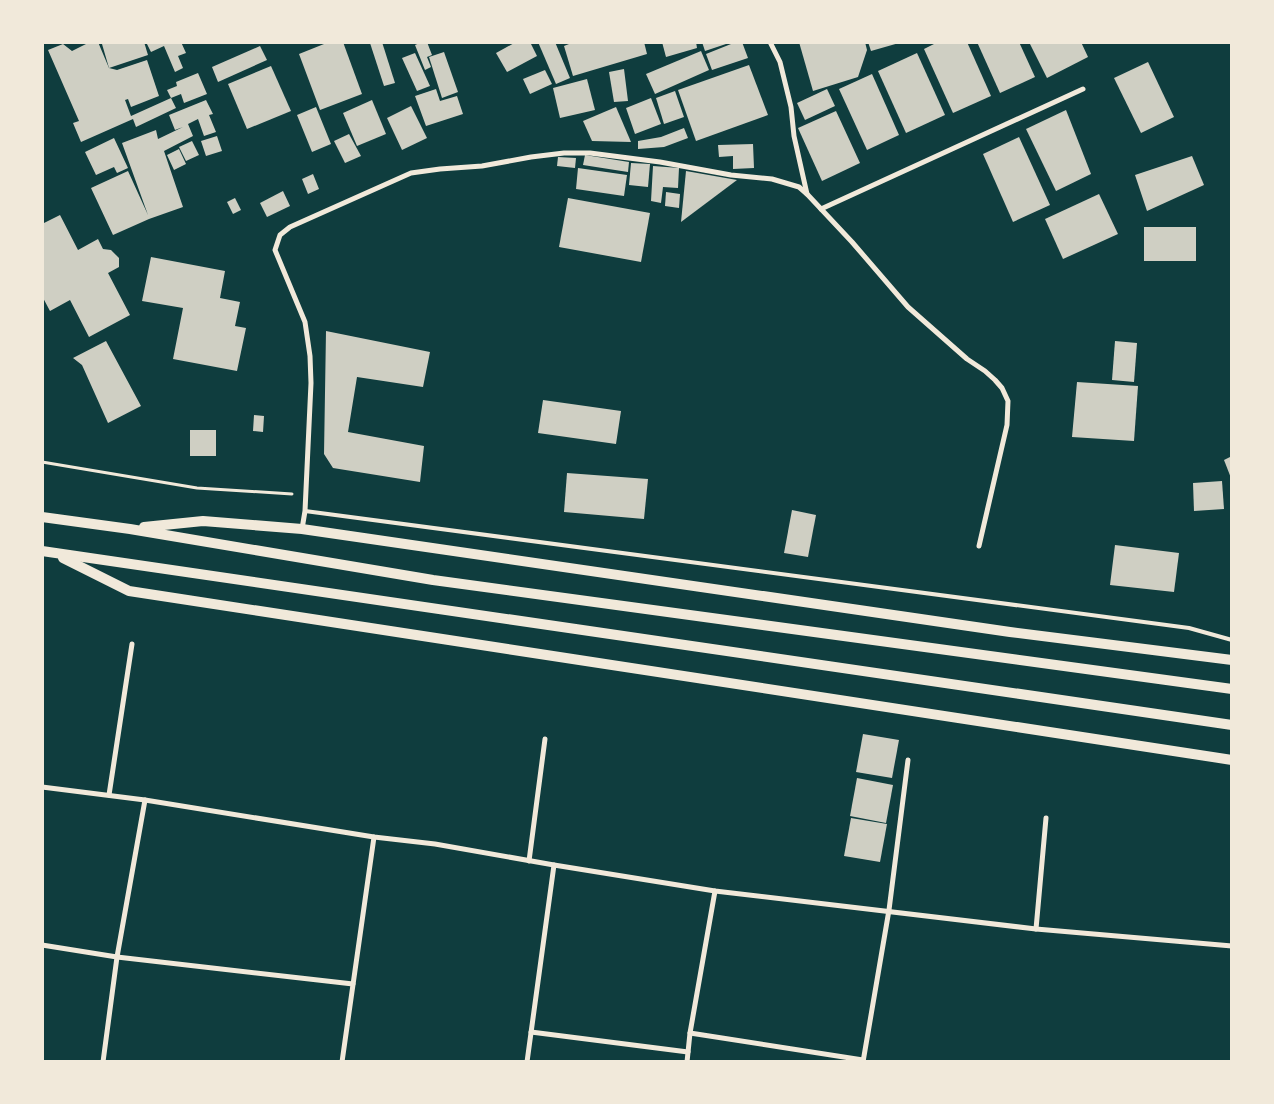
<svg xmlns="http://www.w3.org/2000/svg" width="1274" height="1104" viewBox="0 0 1274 1104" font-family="'Archivo Narrow',sans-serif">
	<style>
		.building { fill: #cfcfc3 }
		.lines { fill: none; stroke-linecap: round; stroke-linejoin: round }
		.path { stroke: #f1e9da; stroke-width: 3 }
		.service { stroke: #f1e9da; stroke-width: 4 }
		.minor { stroke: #f1e9da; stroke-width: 5 }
		.secondary { stroke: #f1e9da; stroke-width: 10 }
	</style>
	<rect width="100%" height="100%" fill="#0f3d3e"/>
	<g class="building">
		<polygon points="90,42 98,42 109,68 117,70 147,60 159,96 131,107 128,99 125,100 131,116 171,98 176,108 136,127 133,119 81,142 73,123 79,121 48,50 63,44 72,51"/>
		<polygon points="105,42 144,42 148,55 109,68 102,44"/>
		<polygon points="146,42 181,42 186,53 178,56 183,68 175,72 164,46 151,52"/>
		<polygon points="329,42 343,42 362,94 320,110 299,54"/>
		<polygon points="382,42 395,83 384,86 370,43"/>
		<polygon points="422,42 427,42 432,55 427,57 431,67 425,70 415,45"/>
		<polygon points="516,42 530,42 537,56 507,72 496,53"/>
		<polygon points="538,42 555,42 570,78 556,84"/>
		<polygon points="574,42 644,42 647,54 573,76 564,46"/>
		<polygon points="662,42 696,42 697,48 666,57"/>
		<polygon points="702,42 729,42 729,43 705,51"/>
		<polygon points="736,42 742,42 748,58 712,70 706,54"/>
		<polygon points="799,42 865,42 867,50 858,77 813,91"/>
		<polygon points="868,42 899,42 899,43 871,51"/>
		<polygon points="938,42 967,42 991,96 953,113 924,49"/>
		<polygon points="977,42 1019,42 1035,77 1000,93"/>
		<polygon points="1029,42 1081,42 1088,57 1047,78"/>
		<polygon points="260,46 267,60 218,82 212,67"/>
		<polygon points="701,51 709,70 655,94 646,74"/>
		<polygon points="444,52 458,92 442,98 429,57"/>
		<polygon points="415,53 430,86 417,91 402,58"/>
		<polygon points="917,53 945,115 906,133 878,71"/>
		<polygon points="1148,62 1174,117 1141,133 1114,78"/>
		<polygon points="749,65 768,115 696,141 678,90"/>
		<polygon points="271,66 291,111 247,129 228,84"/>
		<polygon points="624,69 628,101 614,102 609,72"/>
		<polygon points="545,70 552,84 530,94 523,79"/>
		<polygon points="198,73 207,94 184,103 181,94 171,98 167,90 177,86 176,82"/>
		<polygon points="872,74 899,135 867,150 839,89"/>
		<polygon points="587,79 595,110 560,118 553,88"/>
		<polygon points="436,89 440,101 457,96 463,114 426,126 415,96"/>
		<polygon points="827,89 835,106 805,120 797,103"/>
		<polygon points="675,91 684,117 664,124 656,98"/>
		<polygon points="651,98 661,124 635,134 626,108"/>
		<polygon points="206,100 213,114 209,115 216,132 204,136 198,119 188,124 193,136 164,151 183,207 149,219 113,235 91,188 128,171 148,215 122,143 156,130 158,139 183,127 175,130 169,115"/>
		<polygon points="372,100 386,134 357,146 343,113"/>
		<polygon points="411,106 427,138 402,150 387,118"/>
		<polygon points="316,107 331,144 312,152 297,115"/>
		<polygon points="616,107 631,142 592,141 583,121"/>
		<polygon points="1066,110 1091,174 1056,191 1026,129"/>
		<polygon points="836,111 860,163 822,181 798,128"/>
		<polygon points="684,128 688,138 664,147 638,149 638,141 661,137"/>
		<polygon points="349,134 361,156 345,163 334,141"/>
		<polygon points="217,136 222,151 206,156 201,141"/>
		<polygon points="1019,137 1050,205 1013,222 983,154"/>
		<polygon points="114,138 128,168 117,173 114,167 96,175 85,152"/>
		<polygon points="192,141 199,155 186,161 179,147"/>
		<polygon points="753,144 754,168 733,169 733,156 719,157 718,145"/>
		<polygon points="179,149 186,164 174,170 167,155"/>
		<polygon points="585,155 629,162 628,172 583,165"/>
		<polygon points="1192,156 1204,185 1147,211 1135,175"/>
		<polygon points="558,157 576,158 575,168 557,166"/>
		<polygon points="631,163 650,164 648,187 629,185"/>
		<polygon points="653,166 679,168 678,188 663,187 661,203 651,201"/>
		<polygon points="578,168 627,175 624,196 576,189"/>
		<polygon points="686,171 737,180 681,222"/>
		<polygon points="313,174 319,189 308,194 302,179"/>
		<polygon points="283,191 290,206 267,217 260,203"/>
		<polygon points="666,192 680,194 679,208 665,206"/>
		<polygon points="1099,194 1118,234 1063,259 1045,219"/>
		<polygon points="235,198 241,210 233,214 227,202"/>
		<polygon points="568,198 650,213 641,262 559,247"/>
		<polygon points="60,215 78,250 98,239 103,249 111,250 119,258 119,267 108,273 130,315 89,337 70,300 50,311 42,296 42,224"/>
		<rect x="1144" y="227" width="52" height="34"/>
		<polygon points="151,257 225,271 220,298 240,302 235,326 246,328 237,371 173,359 183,308 142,301"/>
		<polygon points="326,331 430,352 423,387 357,377 348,432 424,446 420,482 333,468 324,454"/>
		<polygon points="106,341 141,406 108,423 82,365 73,358"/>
		<polygon points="1115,341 1137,343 1134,382 1112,380"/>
		<polygon points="1077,382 1138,386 1134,441 1072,437"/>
		<polygon points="543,400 621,411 616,444 538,433"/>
		<polygon points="254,415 264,416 263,432 253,431"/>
		<rect x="190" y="430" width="26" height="26"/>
		<polygon points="1232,456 1232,478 1231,478 1224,460"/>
		<polygon points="567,473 648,479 644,519 564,512"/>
		<polygon points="1222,481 1224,509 1194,511 1193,483"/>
		<polygon points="792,510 816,515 808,557 784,553"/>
		<polygon points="1115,545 1179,553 1174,592 1110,585"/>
		<polygon points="863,734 899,740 892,778 856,772"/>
		<polygon points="857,778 893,785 886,823 850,816"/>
		<polygon points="851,818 887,824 880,862 844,856"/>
	</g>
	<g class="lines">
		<polyline class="path" points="42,462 197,488 292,494"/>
		<polyline class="service" points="305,511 1189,628 1232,640"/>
		<g class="minor">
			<polyline points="770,42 780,62 791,107 794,136 807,194 852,242 908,307 967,359 985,371 995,380 1002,388 1008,401 1007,425 979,546"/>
			<polyline points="821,209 1083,89"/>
			<polyline points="302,529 305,511 311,383 310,356 305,322 275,250 280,235 290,227 411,173 440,169 482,166 531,157 564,153 590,153 660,162 731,175 772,179 799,187 807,194"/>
			<polyline points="42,787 145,800 374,837 435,844 554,865 715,891 1036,929 1232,946"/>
			<polyline points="109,795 132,644"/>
			<polyline points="529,861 545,739"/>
			<polyline points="1036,929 1046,818"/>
			<polyline points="42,945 117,957 353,984"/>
			<polyline points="531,1032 688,1052"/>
			<polyline points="690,1033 863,1060"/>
			<polyline points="103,1062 117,957 145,800"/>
			<polyline points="342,1062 374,837"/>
			<polyline points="527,1062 554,865"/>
			<polyline points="687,1062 690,1033 715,891"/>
			<polyline points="863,1062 889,910 908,760"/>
		</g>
		<g class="secondary">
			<polyline points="42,517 130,529 433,580 1232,689"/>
			<polyline points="144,527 203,521 302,529 1010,632 1232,660"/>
			<polyline points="42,551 1232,725"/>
			<polyline points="63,558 129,591 1232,760"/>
		</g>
	</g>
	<rect width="1274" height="1104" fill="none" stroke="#f1e9da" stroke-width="88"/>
</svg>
